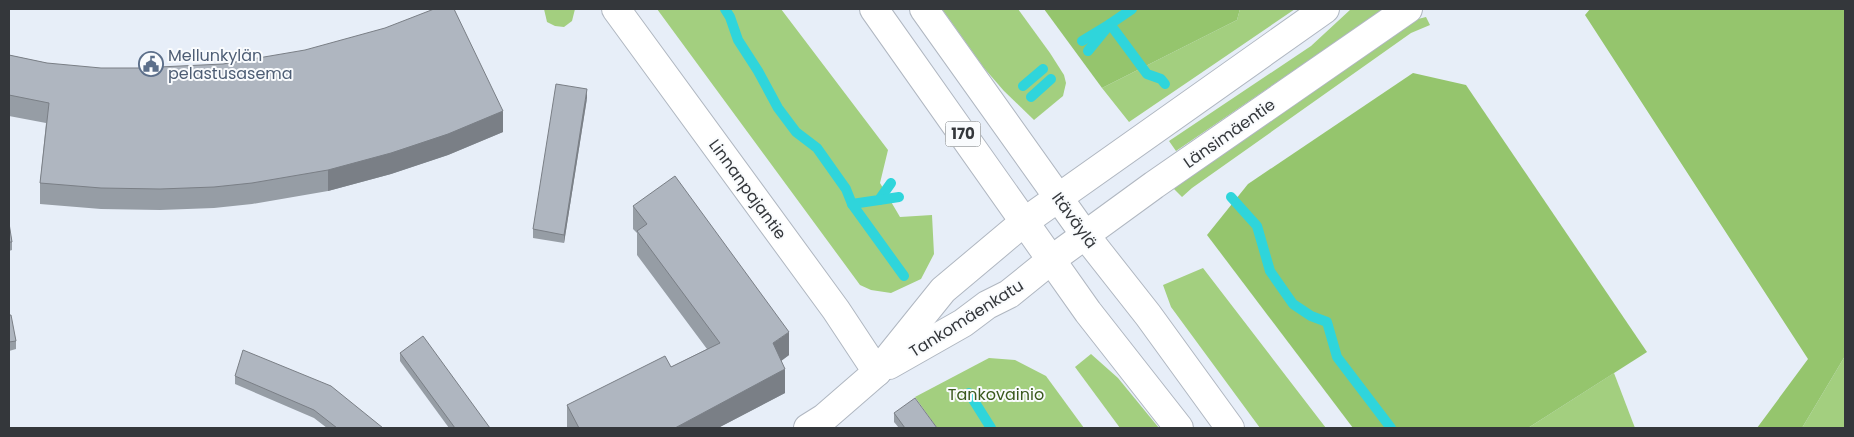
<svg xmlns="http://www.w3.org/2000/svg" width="1854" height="437" viewBox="0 0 1854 437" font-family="Poppins,sans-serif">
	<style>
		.green { fill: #a3cf7f }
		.forest { fill: #95c56d }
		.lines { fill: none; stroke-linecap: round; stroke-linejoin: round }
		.stream { stroke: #2fd5db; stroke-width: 10 }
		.minor-casing { stroke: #b0b7c1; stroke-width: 30 }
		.secondary-casing { stroke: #b0b7c1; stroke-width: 30 }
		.primary-casing { stroke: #b0b7c1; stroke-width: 30 }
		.minor { stroke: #fff; stroke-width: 28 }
		.secondary { stroke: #fff; stroke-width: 28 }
		.primary { stroke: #fff; stroke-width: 28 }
		.wall { fill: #969da5 }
		.shaded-wall { fill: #7a7f86 }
		.building { fill: #afb6c0; stroke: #7a7f86 }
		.labels { text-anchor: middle; stroke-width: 4; stroke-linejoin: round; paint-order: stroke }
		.shield { fill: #f9fbfd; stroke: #6f7275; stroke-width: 1 }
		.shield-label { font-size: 15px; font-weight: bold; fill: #34373b }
		.service-label { font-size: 16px; fill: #4e5e75; stroke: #f9fbfd; text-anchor: start }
		.street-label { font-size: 16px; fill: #34373b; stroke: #f9fbfd }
		.park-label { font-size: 16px; fill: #3a591d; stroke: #f9fbfd }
	</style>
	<rect width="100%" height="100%" fill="#e7eef8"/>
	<g class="green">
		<polygon points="544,9 575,9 572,21 564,27 555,26 547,22"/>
		<polygon points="657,9 781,9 888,150 880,183 900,217 932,215 934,254 921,279 891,293 871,290 860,285"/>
		<polygon points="942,9 1018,9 1050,53 1064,75 1066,83 1063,96 1034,120 1004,91 984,68"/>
		<polygon points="1240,9 1295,9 1129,122 1102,88 1237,20"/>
		<polygon points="1351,9 1384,9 1176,151 1169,141 1311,46"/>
		<polygon points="1426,17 1430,25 1411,33 1192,188 1182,197 1174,189 1188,175 1414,20"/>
		<polygon points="1203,268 1319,419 1326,428 1260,428 1171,307 1163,285"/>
		<polygon points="1091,354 1118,378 1159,428 1120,428 1075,367"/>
		<polygon points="1845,356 1845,428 1802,428"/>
		<polygon points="989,358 1015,360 1046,376 1084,428 937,428 915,397"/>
		<polygon points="1614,373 1635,428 1528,428"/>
	</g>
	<g class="forest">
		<polygon points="1044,9 1240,9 1237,20 1102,88"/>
		<polygon points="1590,9 1845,9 1845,356 1802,428 1757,428 1808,359 1585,15"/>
		<polygon points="1413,73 1466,85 1647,352 1528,428 1353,428 1207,235 1248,184"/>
	</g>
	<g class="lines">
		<g class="stream">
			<polyline points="725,9 730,17 738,40 758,71 778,108 796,132 817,148 846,189 852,204 879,200 891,183"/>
			<polyline points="1082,41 1110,24 1132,9"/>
			<polyline points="1088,51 1110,24 1147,74 1161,79 1165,84"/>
			<polyline points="1023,86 1043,69"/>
			<polyline points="1031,97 1051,79"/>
			<polyline points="1231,197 1257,226 1270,271 1293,304 1311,316 1327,322 1337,357 1391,428"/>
			<polyline points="879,200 899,197"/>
			<polyline points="852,204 904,276"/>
			<polyline points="969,393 991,428"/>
		</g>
		<defs>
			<g id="minor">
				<polyline points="616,9 836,310 877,372"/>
				<polyline points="889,365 963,323 987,305 1009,294 1051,260"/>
				<polyline points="808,428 824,418 877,372 943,290 1024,222"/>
			</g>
			<g id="secondary">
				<polyline points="1024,222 1325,9"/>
				<polyline points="1051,260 1154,185 1408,9"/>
			</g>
			<g id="primary">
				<polyline points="874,9 1088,312 1179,428"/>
				<polyline points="924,9 1085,235 1148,315 1230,428"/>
			</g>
		</defs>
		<use href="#minor" class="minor-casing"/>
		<use href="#secondary" class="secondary-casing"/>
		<use href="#primary" class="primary-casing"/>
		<use href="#minor" class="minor"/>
		<use href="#secondary" class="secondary"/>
		<use href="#primary" class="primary"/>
	</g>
	<g class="wall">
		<polygon points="9,55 47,63 503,132 448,155 391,174 328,191 252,204 214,208 160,210 101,209 40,204 40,183 46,123 9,116"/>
		<polygon points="587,98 564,243 533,238 533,229"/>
		<polygon points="633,206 789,355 781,361 785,393 718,428 567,428 567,405 671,367 707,349 637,255 637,233 633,229"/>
		<polygon points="9,223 12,242 12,250 9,251"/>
		<polygon points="9,315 16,341 16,349 9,351"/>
		<polygon points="400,353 490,428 449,428 400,361"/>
		<polygon points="235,376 383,428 327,428 314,418 235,384"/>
		<polygon points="894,413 937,428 899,428 894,422"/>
	</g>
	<g class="shaded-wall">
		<polygon points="587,89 587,98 564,243 564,235"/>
		<polygon points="503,111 503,132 448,155 391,174 328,191 328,170"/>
		<polygon points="789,332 789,355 773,367 773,343"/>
		<polygon points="785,369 785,393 718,428 675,428"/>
	</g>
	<g class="building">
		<polygon points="434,9 454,9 503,111 448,134 391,153 328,170 252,183 214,187 160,189 101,188 40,183 49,103 9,95 9,55 47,63 101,68 138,68 223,64 305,50 385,28"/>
		<polygon points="556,84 587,89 564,235 533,229"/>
		<polygon points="675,176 789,332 773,343 785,369 675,428 579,428 567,405 665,356 671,367 720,343 637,231 647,224 633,206"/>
		<polygon points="9,223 12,242 9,242"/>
		<polygon points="9,315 11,315 16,341 9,342"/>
		<polygon points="423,336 490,428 455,428 400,353"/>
		<polygon points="243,350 331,386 383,428 337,428 314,410 235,376"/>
		<polygon points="915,398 937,428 905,428 894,413"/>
	</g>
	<defs>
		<symbol id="civic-ring" viewBox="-11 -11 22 22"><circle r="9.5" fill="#f9fbfd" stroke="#5c6f8a" stroke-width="1.5"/><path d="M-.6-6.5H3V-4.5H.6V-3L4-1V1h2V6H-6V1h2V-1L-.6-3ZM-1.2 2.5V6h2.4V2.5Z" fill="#5c6f8a"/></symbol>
	</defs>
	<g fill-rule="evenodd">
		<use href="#civic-ring" x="137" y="50" width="28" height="28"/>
	</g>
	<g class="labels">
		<rect class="shield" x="945.5" y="121.5" width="35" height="25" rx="4"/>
		<g class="shield-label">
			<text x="963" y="139">170</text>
		</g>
		<g class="service-label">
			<text x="168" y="61">Mellunkylän<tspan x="168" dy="18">pelastusasema</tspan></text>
		</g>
		<g class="street-label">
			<text transform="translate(1229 133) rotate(-35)" y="6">Länsimäentie</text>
			<text transform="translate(748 189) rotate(54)" y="6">Linnanpajantie</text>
			<text transform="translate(1075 220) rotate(54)" y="6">Itäväylä</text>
			<text transform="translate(966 318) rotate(-32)" y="6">Tankomäenkatu</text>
		</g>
		<g class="park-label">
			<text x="996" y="400">Tankovainio</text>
		</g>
	</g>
	<rect width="1854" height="437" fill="none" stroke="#34373b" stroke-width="20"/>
</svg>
